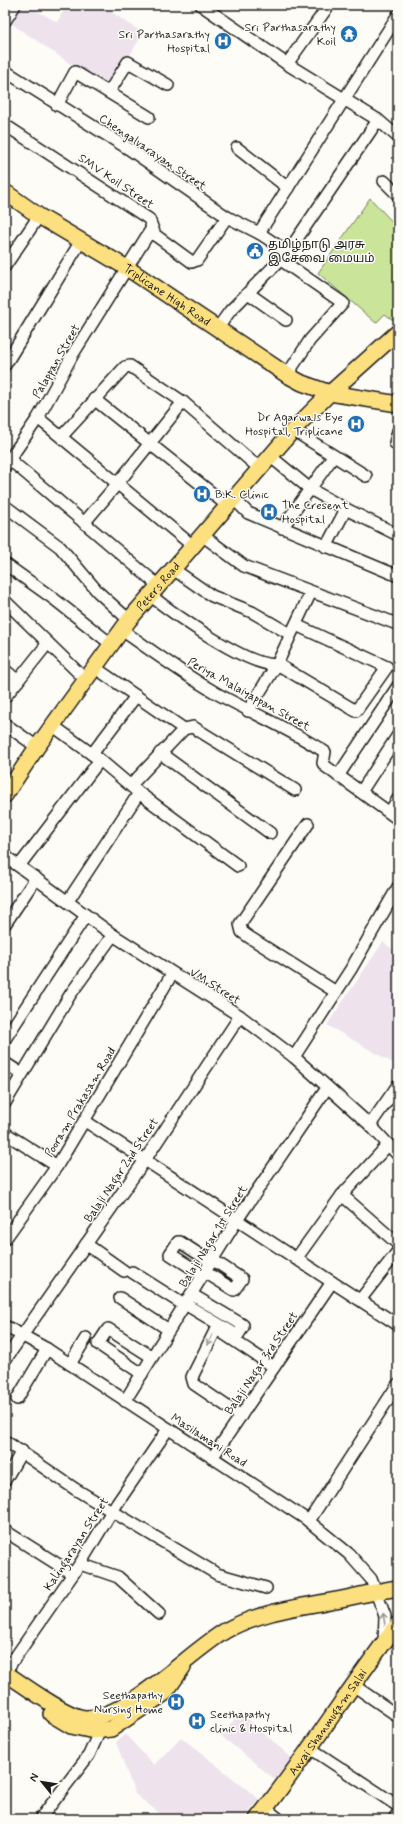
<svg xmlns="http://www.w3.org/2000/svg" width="403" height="1824" viewBox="0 0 403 1824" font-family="Mynerve,'Noto Sans Tamil',sans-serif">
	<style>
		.built { fill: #eee3ed }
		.green { fill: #cae49a; stroke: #73805b }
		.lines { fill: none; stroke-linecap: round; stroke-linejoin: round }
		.minor-casing { stroke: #1c1c1c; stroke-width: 14 }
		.major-casing { stroke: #1c1c1c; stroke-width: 18 }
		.minor { stroke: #fdfcf7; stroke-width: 11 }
		.major { stroke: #fce080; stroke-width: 15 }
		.oneway { stroke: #989794 }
		.labels { text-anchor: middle; stroke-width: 3; stroke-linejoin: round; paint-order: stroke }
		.poi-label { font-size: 12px; fill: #1c1c1c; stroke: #fdfcf7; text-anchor: end }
		.street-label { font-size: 12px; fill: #1c1c1c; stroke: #fdfcf7 }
	</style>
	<rect width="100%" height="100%" fill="#fdfcf7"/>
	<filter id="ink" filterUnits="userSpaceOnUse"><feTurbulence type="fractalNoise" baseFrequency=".025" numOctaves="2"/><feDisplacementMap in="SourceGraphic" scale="8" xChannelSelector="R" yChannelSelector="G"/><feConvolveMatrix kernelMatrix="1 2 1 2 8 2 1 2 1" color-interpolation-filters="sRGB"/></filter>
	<g filter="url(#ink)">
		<g class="built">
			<polygon points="23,5 26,5 57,22 67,5 101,5 143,33 109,90 12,24"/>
			<polygon points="383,942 398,953 398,1066 327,1025"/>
			<polygon points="5,1058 23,1070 5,1104"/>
			<polygon points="240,1712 293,1759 276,1780 221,1736"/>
			<polygon points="125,1734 154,1765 181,1737 259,1799 243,1819 167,1819 135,1794 116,1742"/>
		</g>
		<polygon class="green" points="370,198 398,228 398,316 393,320 385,314 376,323 318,273"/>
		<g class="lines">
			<defs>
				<g id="minor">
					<polyline points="201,5 287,64 378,120 398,137"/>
					<polyline points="5,21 15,5"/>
					<polyline points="287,64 329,5"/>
					<polyline points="5,71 129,149 227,217 259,233 288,252"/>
					<polyline points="109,92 128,62 168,85"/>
					<polyline points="57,105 75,72 149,117"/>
					<polyline points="5,125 149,219 155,235 192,262 197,260 227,217"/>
					<polyline points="237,148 288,188"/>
					<polyline points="384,181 398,195"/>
					<polyline points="259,233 398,15"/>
					<polyline points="281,260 343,303 310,340 287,375"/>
					<polyline points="5,266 39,216"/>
					<polyline points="248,293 286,320"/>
					<polyline points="217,329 230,311 288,252 378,120"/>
					<polyline points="5,365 81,241"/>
					<polyline points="94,399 228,506"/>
					<polyline points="38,418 193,546"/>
					<polyline points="293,430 366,476"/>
					<polyline points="398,431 395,443 398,446"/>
					<polyline points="62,436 125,367 130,366 183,402 259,468"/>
					<polyline points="270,456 310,489 346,509 398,535"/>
					<polyline points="5,458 9,459 159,586"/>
					<polyline points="5,466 38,418 73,354 152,228"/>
					<polyline points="234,499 248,513 398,576"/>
					<polyline points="5,506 60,547 98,592 129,620"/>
					<polyline points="84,523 118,483 183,402"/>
					<polyline points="282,528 333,457"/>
					<polyline points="202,535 244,566 397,624"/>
					<polyline points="326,547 346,509"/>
					<polyline points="5,564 54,599 111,644"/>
					<polyline points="173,569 212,596 252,612 290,634"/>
					<path d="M150,595c21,17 102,75 127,69l79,47 31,-44 -91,-42"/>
					<polyline points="5,601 85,679"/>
					<path d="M122,630c31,22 61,44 94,63 36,20 74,36 109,59l-2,11 2,3 73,53"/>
					<polyline points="94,667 184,729 193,727 295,790"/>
					<polyline points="5,670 18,681"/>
					<polyline points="5,697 48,643"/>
					<polyline points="248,711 277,664 311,592"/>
					<polyline points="5,724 37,747"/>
					<polyline points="52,725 100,760 139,793 238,866"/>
					<polyline points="160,753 270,833"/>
					<polyline points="92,754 136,696"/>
					<polyline points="338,776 398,686"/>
					<polyline points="131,785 184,729"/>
					<polyline points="361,792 398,735"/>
					<polyline points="390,812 398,799"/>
					<polyline points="308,824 240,924 242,932 249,937 336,992"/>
					<polyline points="5,856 113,935 240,1016 294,1057 370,1125 398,1155"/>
					<polyline points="19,866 100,760"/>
					<polyline points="68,901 139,793"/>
					<polyline points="5,924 36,878"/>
					<polyline points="5,1039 86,915"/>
					<polyline points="294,1057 351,969 398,887"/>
					<polyline points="5,1063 22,1074"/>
					<polyline points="5,1103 70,995 113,935"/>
					<polyline points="85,1121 398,1325"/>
					<polyline points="370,1125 398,1085"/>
					<polyline points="5,1133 57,1166"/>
					<polyline points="342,1195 398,1244"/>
					<polyline points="5,1239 57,1166 172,974"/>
					<polyline points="86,1244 124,1271"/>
					<polyline points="296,1259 342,1195 388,1145"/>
					<polyline points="132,1272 184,1305"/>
					<polyline points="205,1272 234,1290 242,1279 213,1260"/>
					<polyline points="203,1275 170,1254 178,1242 180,1242 211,1262"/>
					<polyline points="120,1298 169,1330"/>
					<polyline points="360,1300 398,1251"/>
					<polyline points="185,1304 235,1334 238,1335 243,1327 243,1325 191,1294"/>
					<polyline points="5,1326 47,1349 306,1519 349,1554 371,1579 385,1616 384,1642"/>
					<polyline points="5,1360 145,1160 240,1016"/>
					<polyline points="70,1364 86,1338"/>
					<polyline points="142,1374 98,1344 108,1329 152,1357"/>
					<polyline points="17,1399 47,1349"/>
					<polyline points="125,1401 237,1220 327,1088"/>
					<polyline points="241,1416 194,1384 192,1377 215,1331 218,1330 274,1367"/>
					<polyline points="5,1441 75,1489 217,1574 266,1588"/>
					<polyline points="212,1458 332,1282"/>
					<polyline points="5,1480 22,1451"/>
					<polyline points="309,1521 398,1384"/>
					<polyline points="5,1531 73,1574"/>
					<polyline points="80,1564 118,1577 159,1614"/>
					<polyline points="5,1672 80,1564 112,1511 168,1429"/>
					<polyline points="353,1685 398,1716"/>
					<polyline points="310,1748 398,1806"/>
					<polyline points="265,1808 279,1819"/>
					<polyline points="40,1819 89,1755 100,1730"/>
					<polyline points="394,1819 398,1813"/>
				</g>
				<g id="major">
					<path id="s1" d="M5,192l34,24 88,52 160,107 15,8 28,10 68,11"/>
					<path id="s2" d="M5,795l32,-48 92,-127 164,-190 37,-37 68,-61"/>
					<path d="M5,1673c18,11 62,45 81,45 42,0 102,-65 139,-87 33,-19 74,-24 111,-31 21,-4 41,-9 62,-12"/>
					<polyline points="51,1714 71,1726 94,1731 111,1729 165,1693 183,1667"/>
					<path id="s3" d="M257,1819c50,-62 92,-132 141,-195"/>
				</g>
			</defs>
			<use href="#minor" class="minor-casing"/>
			<use href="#major" class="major-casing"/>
			<use href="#minor" class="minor"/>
			<use href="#major" class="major"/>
		</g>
		<defs><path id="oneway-shaft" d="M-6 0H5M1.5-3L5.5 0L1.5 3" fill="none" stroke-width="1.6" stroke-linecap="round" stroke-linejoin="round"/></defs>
		<g class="oneway">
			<use href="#oneway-shaft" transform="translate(210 1340) rotate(116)"/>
			<use href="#oneway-shaft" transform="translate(384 1619) rotate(-99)"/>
		</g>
	</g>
	<defs>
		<symbol id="temple-disc" viewBox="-11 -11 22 22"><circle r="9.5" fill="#1f6fb2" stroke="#fdfcf7"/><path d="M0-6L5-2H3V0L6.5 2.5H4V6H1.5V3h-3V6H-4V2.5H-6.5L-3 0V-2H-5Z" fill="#fff"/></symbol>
		<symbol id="hospital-disc" viewBox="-11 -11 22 22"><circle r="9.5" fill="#1f6fb2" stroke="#fdfcf7"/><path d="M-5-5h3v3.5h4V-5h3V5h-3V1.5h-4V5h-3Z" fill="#fff"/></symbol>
		<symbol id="civic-disc" viewBox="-11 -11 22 22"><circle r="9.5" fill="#1f6fb2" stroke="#fdfcf7"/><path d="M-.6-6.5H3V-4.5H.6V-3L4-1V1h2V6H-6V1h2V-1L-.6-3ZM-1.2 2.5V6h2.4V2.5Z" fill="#fff"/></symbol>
	</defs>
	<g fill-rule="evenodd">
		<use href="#temple-disc" x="339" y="24" width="20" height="20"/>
		<use href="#hospital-disc" x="213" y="31" width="20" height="20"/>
		<use href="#civic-disc" x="245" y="241" width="20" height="20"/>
		<use href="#hospital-disc" x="346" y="414" width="20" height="20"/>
		<use href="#hospital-disc" x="192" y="484" width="20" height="20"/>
		<use href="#hospital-disc" x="259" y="502" width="20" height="20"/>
		<use href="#hospital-disc" x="166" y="1692" width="20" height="20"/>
		<use href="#hospital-disc" x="187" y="1711" width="20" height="20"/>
	</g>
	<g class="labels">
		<g class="poi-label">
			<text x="336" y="31">Sri Parthasarathy<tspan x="336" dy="14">Koil</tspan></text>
			<text x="210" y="38">Sri Parthasarathy<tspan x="210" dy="14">Hospital</tspan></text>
			<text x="268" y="248" text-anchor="start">தமிழ்நாடு அரசு<tspan x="268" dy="14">இசேவை மையம்</tspan></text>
			<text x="343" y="421">Dr Agarwals Eye<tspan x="343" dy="14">Hospital, Triplicane</tspan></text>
			<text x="215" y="498" text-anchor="start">B.K. Clinic</text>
			<text x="282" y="509" text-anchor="start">The Cresent<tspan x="282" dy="14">Hospital</tspan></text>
			<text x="163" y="1699">Seethapathy<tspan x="163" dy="14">Nursing Home</tspan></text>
			<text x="210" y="1718" text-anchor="start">Seethapathy<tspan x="210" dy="14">clinic &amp; Hospital</tspan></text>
		</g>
		<g class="street-label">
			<text transform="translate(153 152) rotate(34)" y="4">Chengalvarayan Street</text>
			<text transform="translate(116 181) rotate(34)" y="4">SMV Koil Street</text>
			<text dy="4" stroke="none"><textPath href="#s1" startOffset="192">Triplicane High Road</textPath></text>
			<text transform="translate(56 361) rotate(-60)" y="4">Palappan Street</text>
			<text dy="4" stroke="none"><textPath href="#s2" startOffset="259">Peters Road</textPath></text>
			<text transform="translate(249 694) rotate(29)" y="4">Periya Malaiyappan Street</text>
			<text transform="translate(215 986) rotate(32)" y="4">VM Street</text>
			<text transform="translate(80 1102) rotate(-59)" y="4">Pooram Prakasam Road</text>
			<text transform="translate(121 1170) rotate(-56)" y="4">Balaji Nagar 2nd Street</text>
			<text transform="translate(213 1236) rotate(-58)" y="4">Balaji Nagar 1st Street</text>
			<text transform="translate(261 1363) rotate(-56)" y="4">Balaji Nagar 3rd Street</text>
			<text transform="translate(209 1440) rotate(33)" y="4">Masilamani Road</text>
			<text transform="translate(76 1544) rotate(-57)" y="4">Kalingarayan Street</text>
			<text dy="4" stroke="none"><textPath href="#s3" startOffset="120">Avvai Shanmugam Salai</textPath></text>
		</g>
	</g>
	<rect width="403" height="1824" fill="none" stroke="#fdfcf7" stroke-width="20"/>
	<rect x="10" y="10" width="383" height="1804" fill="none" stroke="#1c1c1c" stroke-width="1.5" filter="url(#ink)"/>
	<g transform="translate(42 1782) rotate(300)" stroke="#fdfcf7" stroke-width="3" paint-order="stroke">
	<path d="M0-3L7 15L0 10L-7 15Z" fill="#1c1c1c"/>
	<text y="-6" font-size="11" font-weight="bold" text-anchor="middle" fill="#1c1c1c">N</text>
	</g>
</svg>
